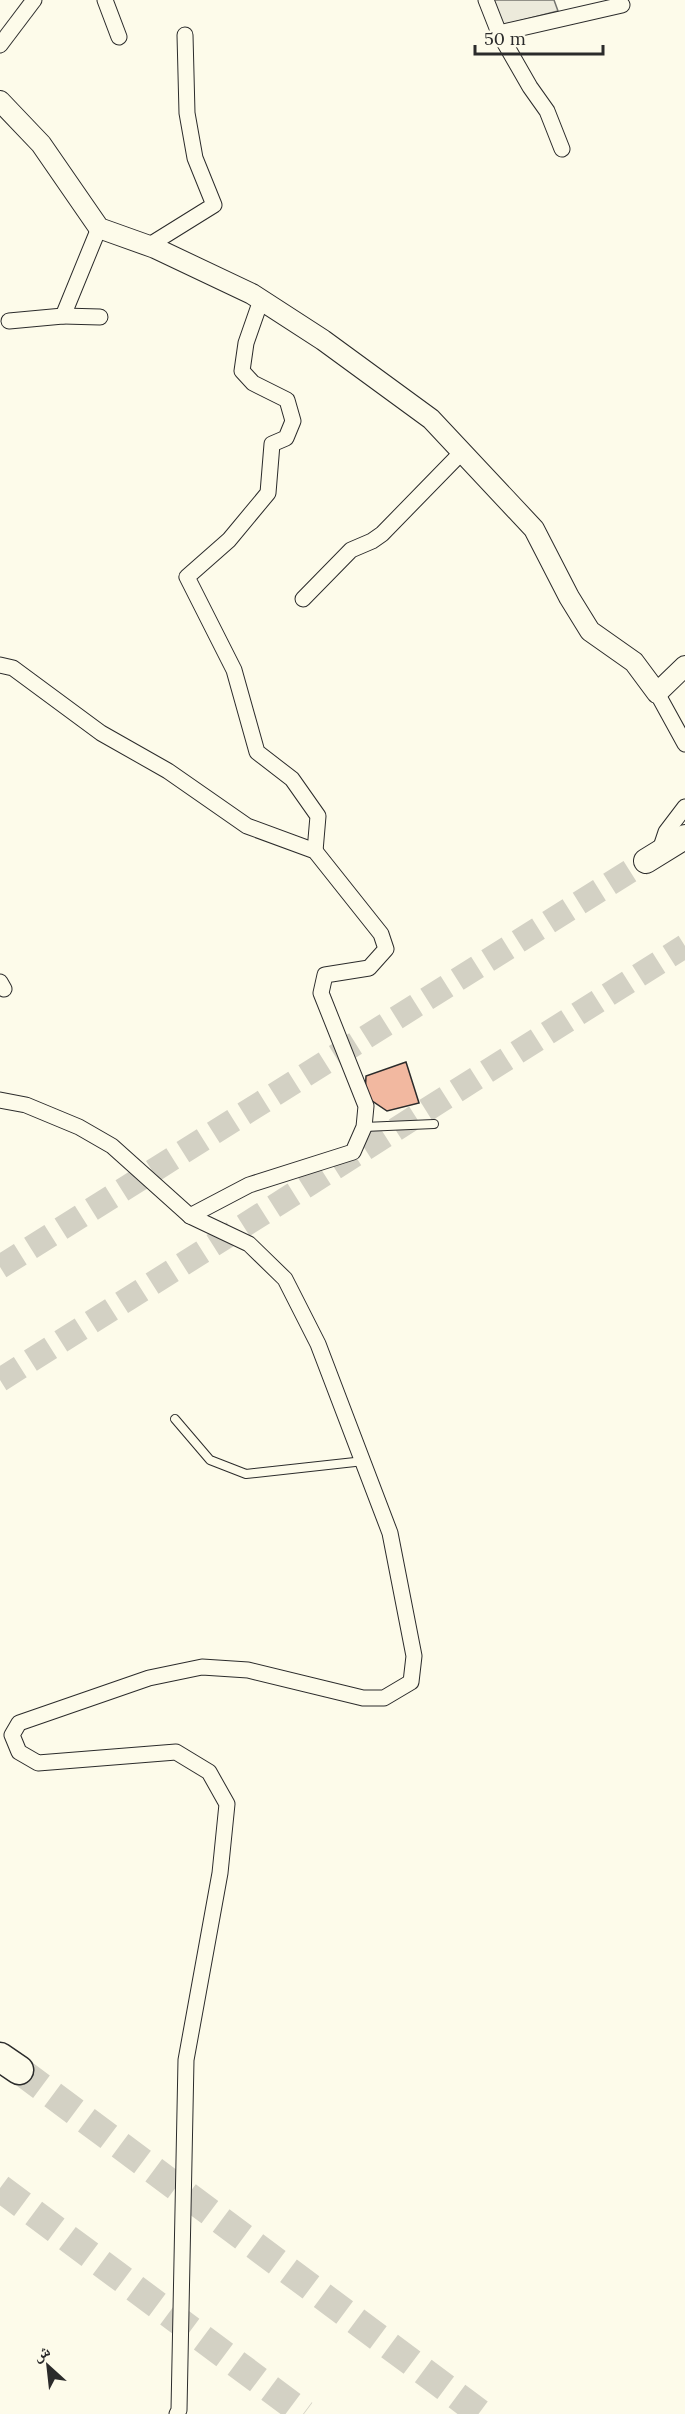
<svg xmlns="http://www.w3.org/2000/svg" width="685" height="2414" viewBox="0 0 685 2414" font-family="Lora,'Noto Naskh Arabic',serif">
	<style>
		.parking { fill: #eceadb; stroke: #74746e; stroke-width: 1.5 }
		.building { fill: #f2b8a0; stroke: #2b2b2b; stroke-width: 1.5 }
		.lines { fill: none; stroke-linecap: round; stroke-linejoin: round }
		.primary-tunnel { stroke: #d3d1c4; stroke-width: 24; stroke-dasharray: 24 12; stroke-linecap: butt }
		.motorway-tunnel { stroke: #d3d1c4; stroke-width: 28; stroke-dasharray: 28 14; stroke-linecap: butt }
		.service-casing { stroke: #2b2b2b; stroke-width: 10 }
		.minor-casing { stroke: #2b2b2b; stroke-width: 17 }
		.tertiary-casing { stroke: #2b2b2b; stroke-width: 22 }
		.primary-casing { stroke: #2b2b2b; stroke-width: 26 }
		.motorway-casing { stroke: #2b2b2b; stroke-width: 31 }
		.service { stroke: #fdfbea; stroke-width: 8 }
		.minor { stroke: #fdfbea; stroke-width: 15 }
		.tertiary { stroke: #fdfbea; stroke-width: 20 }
		.primary { stroke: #fdfbea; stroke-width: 24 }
		.motorway { stroke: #fdfbea; stroke-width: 28 }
	</style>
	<rect width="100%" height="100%" fill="#fdfbea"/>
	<polygon class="parking" points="484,0 554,0 558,11 503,25"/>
	<polygon class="building" points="406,1062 419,1103 387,1111 365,1096 366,1076"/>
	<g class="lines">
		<g class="primary-tunnel">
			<polyline points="0,1267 646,861"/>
			<polyline points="0,1380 685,946"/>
		</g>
		<g class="motorway-tunnel">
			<polyline points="19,2070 481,2414"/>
			<polyline points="0,2188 304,2414"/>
		</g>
		<defs>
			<g id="service">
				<polyline points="364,1127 434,1124"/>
				<polyline points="175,1419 210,1460 246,1474 364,1461"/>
			</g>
			<g id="minor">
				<polyline points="105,0 119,37"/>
				<polyline points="486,0 499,33 530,87 547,111 562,149"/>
				<polyline points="499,33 622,5"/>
				<polyline points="0,45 34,0"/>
				<polyline points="148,246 214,205 195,158 187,113 185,35"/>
				<polyline points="261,300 246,343 242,371 253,383 287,400 293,421 286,438 272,444 268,493 229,540 187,577 234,670 257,752 292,779 318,816 315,851"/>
				<polyline points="63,316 100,317"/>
				<polyline points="9,321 63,316 99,228"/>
				<polyline points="303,599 351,550 372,541 382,534 462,452"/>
				<polyline points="0,665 13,668 101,733 168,771 247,826 315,851 381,934 386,949 369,968 325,975 321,993 366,1106 364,1127 353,1152 249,1185 190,1216"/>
				<polyline points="657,693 685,744"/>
				<polyline points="659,853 666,832 685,807"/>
				<polyline points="0,982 4,989"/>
				<polyline points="0,1100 26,1105 79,1127 112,1146 190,1216 249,1244 285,1279 318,1344 390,1533 414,1656 411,1682 384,1698 363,1698 248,1670 202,1667 149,1678 19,1723 12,1735 19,1752 38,1763 176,1752 209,1772 227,1804 220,1873 186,2060 179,2410 177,2414"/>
			</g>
			<polyline id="tertiary" points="0,101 41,144 99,228 155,248 252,294 323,340 431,419 534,529 569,597 590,631 634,662 657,693 685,666"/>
			<polyline id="primary" points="646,861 685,837"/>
			<polyline id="motorway" points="0,2057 19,2070"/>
		</defs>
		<use href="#service" class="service-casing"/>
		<use href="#minor" class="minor-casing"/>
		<use href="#tertiary" class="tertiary-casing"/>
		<use href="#primary" class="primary-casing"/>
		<use href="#motorway" class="motorway-casing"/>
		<use href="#service" class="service"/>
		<use href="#minor" class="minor"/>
		<use href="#tertiary" class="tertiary"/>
		<use href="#primary" class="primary"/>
		<use href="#motorway" class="motorway"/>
	</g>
	<g transform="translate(48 2366) rotate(333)" stroke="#fdfbea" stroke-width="4.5" paint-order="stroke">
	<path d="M0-4.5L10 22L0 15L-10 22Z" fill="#2b2b2b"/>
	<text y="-9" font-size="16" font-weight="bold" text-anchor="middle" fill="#2b2b2b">ش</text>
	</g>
	<path d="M475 45v9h128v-9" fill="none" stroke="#2b2b2b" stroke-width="3"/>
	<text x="484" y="45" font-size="18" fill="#2b2b2b" stroke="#fdfbea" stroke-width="4.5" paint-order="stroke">50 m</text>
</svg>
